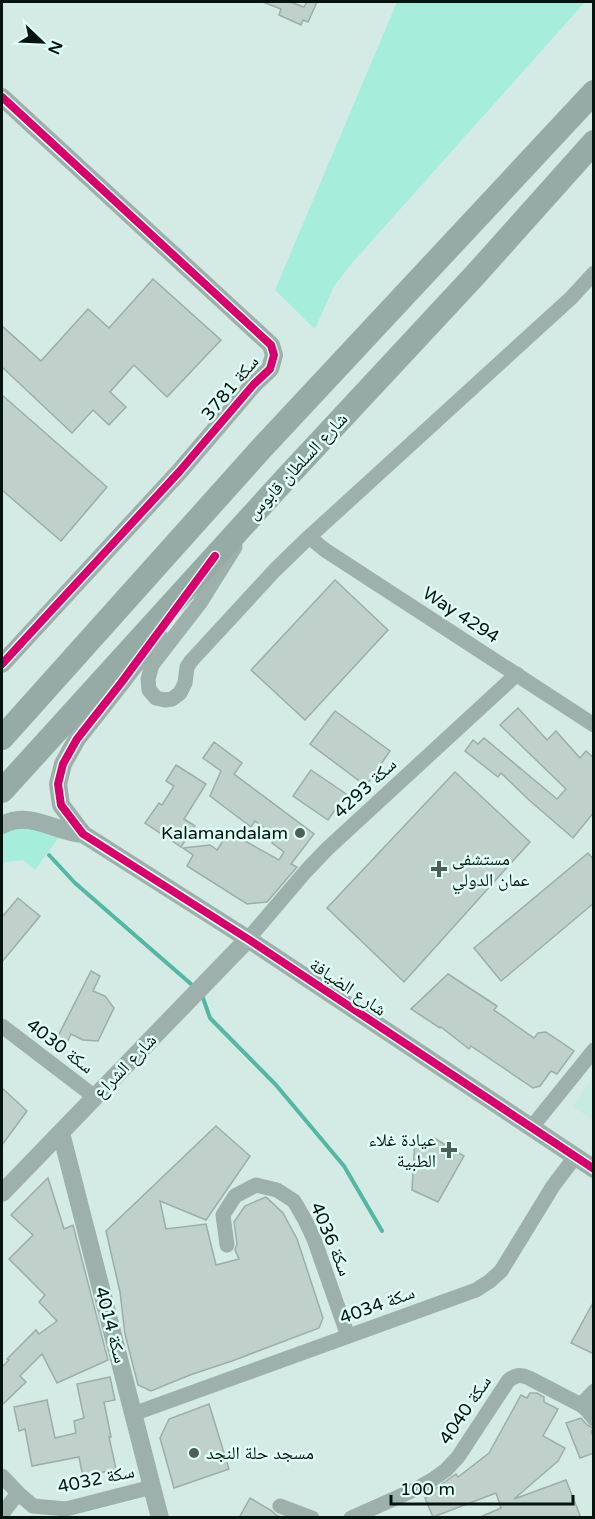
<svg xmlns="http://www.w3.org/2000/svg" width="595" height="1519" viewBox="0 0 595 1519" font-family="'Varela Round','Noto Naskh Arabic',sans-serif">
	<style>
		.built { fill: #c6ebe1 }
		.green { fill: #a7eddc }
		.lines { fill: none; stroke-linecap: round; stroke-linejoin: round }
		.stream { stroke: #54b7a4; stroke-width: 4 }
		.building { fill: #c0d1cc; stroke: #9caea9; stroke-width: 1.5 }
		.minor { stroke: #9eb0ab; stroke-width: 15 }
		.tertiary { stroke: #9eb0ab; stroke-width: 18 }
		.trunk { stroke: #96aba6; stroke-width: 24 }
		.cycleway-casing { stroke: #defef5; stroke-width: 11 }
		.cycleway { stroke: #d6006c; stroke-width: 8 }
		.poi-dot { fill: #4e5f5a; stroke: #defef5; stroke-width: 2 }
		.labels { text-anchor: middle; stroke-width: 5; stroke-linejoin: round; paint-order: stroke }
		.street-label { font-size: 18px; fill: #061410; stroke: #defef5 }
		.poi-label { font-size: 18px; fill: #061410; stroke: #defef5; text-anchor: end }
	</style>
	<rect width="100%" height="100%" fill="#d4eae4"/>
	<polygon class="built" points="593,1077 593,1120 573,1107"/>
	<g class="green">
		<polygon points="397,2 585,2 353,262 334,286 315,329 275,290"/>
		<polygon points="13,824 62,833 35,870 23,860 5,862 2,866 2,830"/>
	</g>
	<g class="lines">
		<g class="stream">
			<polyline points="49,855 75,883 191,984"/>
			<polyline points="202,995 210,1018 276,1085 344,1166 382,1231"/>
		</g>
	</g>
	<g class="building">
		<polygon points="263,2 290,2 304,7 307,2 317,2 308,22 303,20 301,25 279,15 281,9"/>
		<polygon points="153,279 221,340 167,397 134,365 110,392 126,407 109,425 93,410 72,433 2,367 2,326 41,361 88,309 109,328"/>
		<polygon points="2,395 107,487 61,541 2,490"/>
		<polygon points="335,580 388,630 305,720 251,670"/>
		<polygon points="518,708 547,740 556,731 580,758 586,751 594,758 594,812 573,838 529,800 501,773 498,777 465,751 473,740 478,744 484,738 557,799 566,789 500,725"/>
		<polygon points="335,711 390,751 366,786 310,744"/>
		<polygon points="214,742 242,763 234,774 314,834 291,864 297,867 267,902 247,904 187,866 193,855 183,848 210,845 217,850 229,832 279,860 284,852 272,843 276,837 255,821 251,827 210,796 221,771 203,758"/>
		<polygon points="176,765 206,784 184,819 195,826 181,847 145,823 159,803 162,805 174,786 166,781"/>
		<polygon points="311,770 346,794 328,820 293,796"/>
		<polygon points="455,772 530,842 404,982 327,908"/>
		<polygon points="588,853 594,860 594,903 501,981 474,948"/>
		<polygon points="18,898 40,916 2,962 2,917"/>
		<polygon points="91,971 100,976 93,991 105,996 114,1008 98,1041 83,1040 71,1034 62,1053 52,1048"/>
		<polygon points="448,974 497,1006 494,1010 534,1038 538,1033 546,1032 574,1051 557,1074 551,1071 540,1086 533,1088 471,1046 469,1049 441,1027 440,1028 411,1009"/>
		<polygon points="2,1088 27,1111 2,1145"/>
		<polygon points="216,1126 250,1156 206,1220 160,1201 166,1229 206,1224 216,1265 239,1259 235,1250 237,1244 234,1222 245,1206 266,1197 283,1213 297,1239 323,1318 319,1328 232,1361 190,1375 151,1391 138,1385 125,1334 120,1292 106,1231"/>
		<polygon points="434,1138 464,1156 438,1202 412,1190 415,1139 429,1147"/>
		<polygon points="48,1178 64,1229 73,1225 108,1360 57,1383 42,1354 20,1376 26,1382 2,1405 2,1367 9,1360 7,1359 36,1330 39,1334 57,1321 39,1302 45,1295 9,1259 33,1235 11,1215"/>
		<polygon points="594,1301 594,1354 571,1343"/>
		<polygon points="110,1377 115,1400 104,1402 111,1437 109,1437 116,1469 83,1477 79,1457 32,1466 25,1429 19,1431 14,1407 47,1400 55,1438 76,1433 74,1421 84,1418 77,1384"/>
		<polygon points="530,1393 537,1393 542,1396 544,1397 544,1402 558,1409 543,1436 565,1448 558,1461 514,1499 566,1480 581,1518 478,1518 501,1508 496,1493 433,1517 425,1498 432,1494 431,1492 456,1474 458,1477 489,1453 521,1395 527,1398"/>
		<polygon points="209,1404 229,1469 174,1488 160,1438 169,1419"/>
		<polygon points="581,1418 587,1425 593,1428 591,1432 594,1438 594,1453 580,1458 566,1423"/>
		<polygon points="250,1498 272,1511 276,1515 283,1518 239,1518"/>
	</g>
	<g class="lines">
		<g class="minor">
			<polyline points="309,537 325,550 594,725"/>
			<polyline points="235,547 200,603 152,665 148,679 149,690 156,698 165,700 172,699 180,693 185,683 187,667 191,661 275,570 309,537 571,298 594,273"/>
			<polyline points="248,939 306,871 327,849 517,674"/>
			<polyline points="2,1026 95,1097"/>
			<polyline points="531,1128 594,1050"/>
			<polyline points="227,1245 223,1215 235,1196 256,1185 277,1190 294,1201 305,1220 314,1239 348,1336"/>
			<polyline points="581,1405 594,1391"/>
			<polyline points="133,1414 476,1290 490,1281 501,1271 553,1186 575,1157"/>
			<polyline points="2,1476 18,1493 33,1506 66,1509 152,1487"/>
			<polyline points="280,1506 312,1518"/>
			<polyline points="2,1514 18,1493"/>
			<path d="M351,1518l65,-29 16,-9 14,-10 12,-13 50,-76c7,-6 12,-7 21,-3l52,27 6,5 7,9"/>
		</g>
		<g class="tertiary">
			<polyline points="2,97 271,345 274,355 270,369 254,384 179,472 2,664"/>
			<polyline points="158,634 121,683 77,739 63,764 58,784 61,805 83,834 248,939 594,1169"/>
			<path d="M2,825c29,-15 52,7 81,9"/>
			<polyline points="61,1133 160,1518"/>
			<polyline points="2,1193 248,939"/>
		</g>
		<g class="trunk">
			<polyline points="2,738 260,450 594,92"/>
			<polyline points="2,791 288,476 476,274 594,142"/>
		</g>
		<defs>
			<g id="cycleway">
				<polyline points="2,97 271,345 274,355 270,369 254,384 179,472 2,664"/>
				<polyline points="215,556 121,683 77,739 63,764 58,784 61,805 83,834 248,939 594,1169"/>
			</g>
		</defs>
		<use href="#cycleway" class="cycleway-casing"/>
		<use href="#cycleway" class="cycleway"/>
	</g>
	<g class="poi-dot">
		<circle cx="300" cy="833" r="6"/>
		<path d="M436 860h6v6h6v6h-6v6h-6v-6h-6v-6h6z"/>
		<path d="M446 1141h6v6h6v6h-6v6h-6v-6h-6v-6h6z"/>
		<circle cx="194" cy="1453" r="6"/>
	</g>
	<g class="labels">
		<g class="street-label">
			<text transform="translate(230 388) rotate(-50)" y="6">سكة 3781</text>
			<text transform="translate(297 466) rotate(-47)" y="6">شارع السلطان قابوس</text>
			<text transform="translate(461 615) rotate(33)" y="6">Way 4294</text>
			<text transform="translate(365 788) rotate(-43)" y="6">سكة 4293</text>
			<text transform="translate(348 987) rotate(34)" y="6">شارع الضيافة</text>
			<text transform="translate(60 1046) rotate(37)" y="6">سكة 4030</text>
			<text transform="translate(125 1066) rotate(-46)" y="6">شارع الشراع</text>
			<text transform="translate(331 1239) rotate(67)" y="6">سكة 4036</text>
			<text transform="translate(377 1305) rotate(-20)" y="6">سكة 4034</text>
			<text transform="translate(111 1325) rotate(75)" y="6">سكة 4014</text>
			<text transform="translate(465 1410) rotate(-56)" y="6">سكة 4040</text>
			<text transform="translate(96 1479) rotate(-12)" y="6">سكة 4032</text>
		</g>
		<g class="poi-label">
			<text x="288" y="839">Kalamandalam</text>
			<text x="452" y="865" text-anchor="start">مستشفى<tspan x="452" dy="21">عمان الدولي</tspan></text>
			<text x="436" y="1146">عيادة غلاء<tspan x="436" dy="21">الطبية</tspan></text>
			<text x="206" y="1459" text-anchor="start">مسجد حلة النجد</text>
		</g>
	</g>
	<rect width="595" height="1519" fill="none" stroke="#061410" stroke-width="6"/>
	<g transform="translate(42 42) rotate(113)" stroke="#defef5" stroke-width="4.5" paint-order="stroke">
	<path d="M0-4.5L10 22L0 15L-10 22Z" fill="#061410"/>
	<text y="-9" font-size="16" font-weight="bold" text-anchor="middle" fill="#061410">N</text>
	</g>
	<path d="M391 1495v9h182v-9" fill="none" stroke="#061410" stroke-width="3"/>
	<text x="400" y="1495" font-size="18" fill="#061410" stroke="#defef5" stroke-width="4.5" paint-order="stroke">100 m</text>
</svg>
